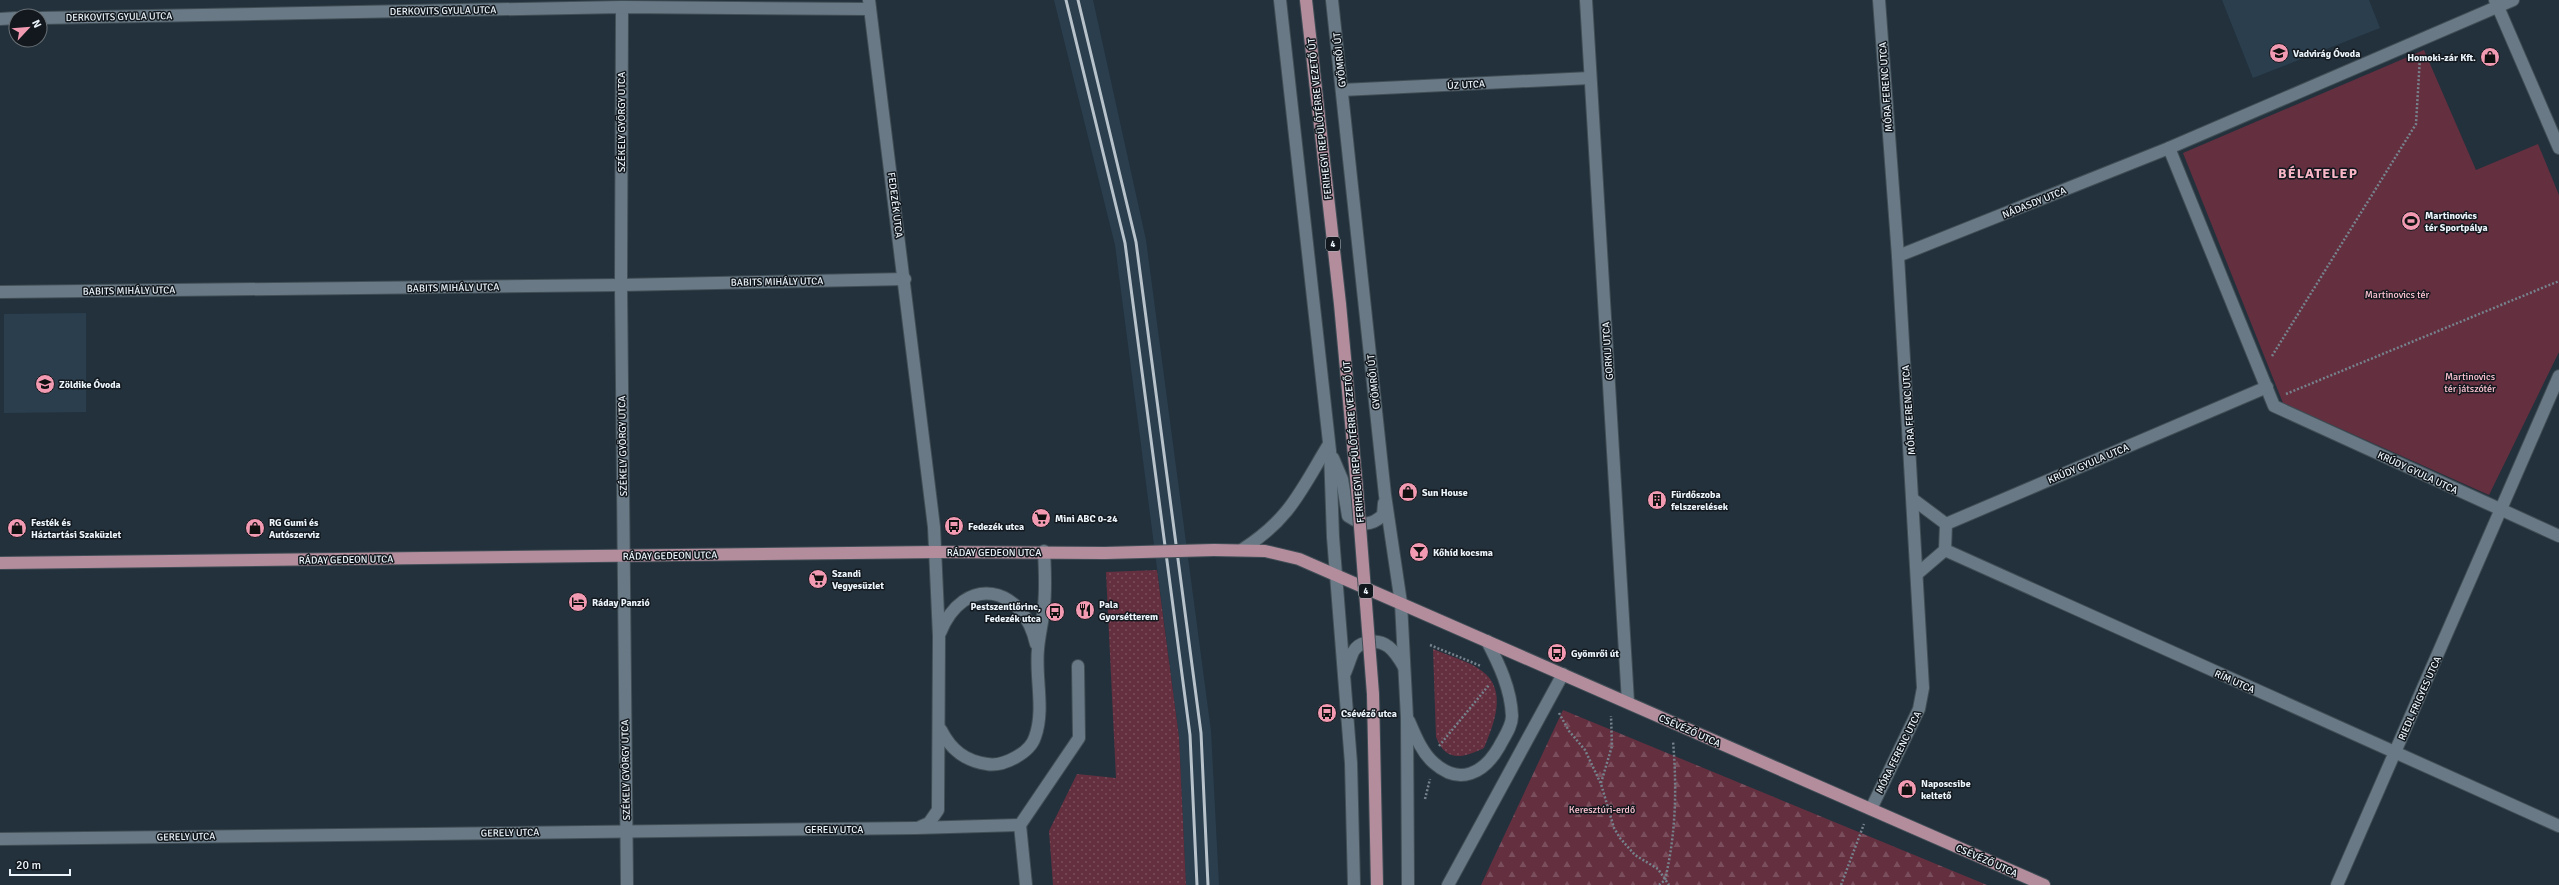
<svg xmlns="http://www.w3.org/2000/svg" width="2559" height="885" viewBox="0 0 2559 885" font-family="Signika,sans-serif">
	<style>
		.built { fill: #2a3e4d }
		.grass { fill: url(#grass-dots) }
		.forest { fill: url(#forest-firs) }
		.park { fill: #642f3f }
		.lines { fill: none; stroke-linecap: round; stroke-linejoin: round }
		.minor-casing { stroke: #414e56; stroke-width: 14 }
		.major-casing { stroke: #414e56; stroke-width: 14 }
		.path { stroke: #76828c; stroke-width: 2.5; stroke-dasharray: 2 2; stroke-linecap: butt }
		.minor { stroke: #697a86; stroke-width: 12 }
		.major { stroke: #b48d9d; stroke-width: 12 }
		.rail { stroke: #b8c2ca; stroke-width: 3 }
		.major-bridge-casing { stroke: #414e56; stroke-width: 14; stroke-linecap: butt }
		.major-bridge { stroke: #b48d9d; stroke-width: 12 }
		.labels { text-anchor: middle; stroke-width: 3; stroke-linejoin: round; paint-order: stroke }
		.shield { fill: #12181d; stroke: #abb3b9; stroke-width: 1 }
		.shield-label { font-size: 9px; font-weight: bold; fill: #ecf5fc }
		.street-label { font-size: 10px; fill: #ecf5fc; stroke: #12181d }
		.poi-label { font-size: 10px; font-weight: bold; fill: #ecf5fc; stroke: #12181d; text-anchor: start }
		.park-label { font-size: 10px; fill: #fcc3d1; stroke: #12181d }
		.district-label { font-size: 14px; font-weight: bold; letter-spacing: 1px; fill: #f9b6c7; stroke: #12181d }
	</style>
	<defs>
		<pattern id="grass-dots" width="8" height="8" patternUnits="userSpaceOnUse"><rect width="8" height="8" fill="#642f3f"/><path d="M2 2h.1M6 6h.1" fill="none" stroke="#7a4e5c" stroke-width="1.8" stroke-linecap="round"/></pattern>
		<pattern id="forest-firs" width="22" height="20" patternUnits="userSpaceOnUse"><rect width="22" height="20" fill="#642f3f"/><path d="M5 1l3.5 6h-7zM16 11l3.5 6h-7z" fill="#7a4e5c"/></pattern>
	</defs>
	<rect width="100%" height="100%" fill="#23313c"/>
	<g class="built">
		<polygon points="1054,0 1093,0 1146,240 1211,731 1219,885 1186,885 1179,737 1115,245"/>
		<polygon points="2222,0 2369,0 2380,28 2253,78"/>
		<polygon points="86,313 86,412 4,413 4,314"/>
	</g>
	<g class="grass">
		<polygon points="1157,570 1179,737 1186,885 1053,885 1049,831 1077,774 1116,778 1106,572"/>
		<path d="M1433,649c14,6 38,13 49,22 26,19 12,53 2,77 -21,10 -38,15 -48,-11z"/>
	</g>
	<polygon class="forest" points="1563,710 1987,885 1481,885"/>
	<polygon class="park" points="2424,50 2476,170 2538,144 2559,195 2559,352 2489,495 2283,403 2183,153"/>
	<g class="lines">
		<defs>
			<g id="minor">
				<polyline points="869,0 934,527 939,636 938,810 929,823 920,827"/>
				<polyline points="1280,0 1330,451 1333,537 1351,763 1354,885"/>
				<polyline points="1332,0 1385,495 1401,603 1407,718 1408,885"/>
				<polyline points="1586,0 1628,702"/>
				<polyline points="2495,0 2559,148"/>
				<polyline points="622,7 621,285 627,885"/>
				<polyline points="40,18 622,7 870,9"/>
				<polyline points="0,19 16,18"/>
				<polyline points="1342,90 1590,78"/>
				<polyline points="2169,148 2274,406 2559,536"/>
				<polyline points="1898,256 2169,148 2513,0"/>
				<polyline points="0,292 621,285 905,279"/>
				<path d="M1333,458l9,21 6,37c14,9 22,11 35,-1l1,-12"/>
				<polyline points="1914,500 1946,524"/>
				<polyline points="1946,524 2267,387"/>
				<path d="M1243,549c47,-30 58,-59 86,-105"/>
				<polyline points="1945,550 1946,524"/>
				<polyline points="1917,574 1945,550 2559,826"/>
				<path d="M940,633c24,-60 83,-48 96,11"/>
				<path d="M1345,673c3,-7 5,-14 8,-21 3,-5 7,-8 12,-9 20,-6 30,8 39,24"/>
				<path d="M1409,721c6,14 13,32 25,42 26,23 50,10 65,-16 5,-10 13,-20 13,-31 -1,-27 -13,-52 -25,-75"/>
				<path d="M941,730c10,20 24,31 46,34 16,3 43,-11 48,-27 10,-27 0,-60 3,-88 1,-14 5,-28 6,-43 2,-18 1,-36 0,-55"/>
				<polyline points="1871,809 1919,709 1923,688 1898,256 1879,0"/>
				<polyline points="1020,825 1079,738 1078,666"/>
				<polyline points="1020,825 1026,885"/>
				<polyline points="0,839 916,828 1020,825"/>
				<polyline points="1448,885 1563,674"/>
				<polyline points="2337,885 2559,376"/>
			</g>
			<g id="major">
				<polyline points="1306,0 1340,304 1357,488"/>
				<polyline points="1214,550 1265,551 1299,559 2044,885"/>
				<polyline points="0,563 936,552 1105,553"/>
				<polyline points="1373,694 1377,885"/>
			</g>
		</defs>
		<use href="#minor" class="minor-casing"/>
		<use href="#major" class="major-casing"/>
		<g class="path">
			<polyline points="2272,356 2416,124 2420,57"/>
			<polyline points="2286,394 2559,281"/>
			<polyline points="1430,645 1481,666"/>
			<polyline points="1559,713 1569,731 1585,750 1601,784 1614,828 1620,838 1635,855 1658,869 1669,885"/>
			<polyline points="1439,746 1489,685"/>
			<polyline points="1601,783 1612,746 1611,716"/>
			<polyline points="1425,799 1430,779"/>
			<path d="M1659,885l6,-5c11,-47 12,-91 8,-139"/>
			<polyline points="1841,885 1864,824"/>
		</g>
		<use href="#minor" class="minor"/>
		<use href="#major" class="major"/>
		<g class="rail">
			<polyline points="1066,0 1125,243 1190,735 1197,885"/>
			<polyline points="1078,0 1136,242 1201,733 1208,885"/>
		</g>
		<defs>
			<g id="major-bridge">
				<polyline points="1357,488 1373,694"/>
				<polyline points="1105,553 1214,550"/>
			</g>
		</defs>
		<use href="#major-bridge" class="major-bridge-casing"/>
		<use href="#major-bridge" class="major-bridge"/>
	</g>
	<defs>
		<symbol id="school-disc" viewBox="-11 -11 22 22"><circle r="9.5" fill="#f19ab1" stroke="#12181d"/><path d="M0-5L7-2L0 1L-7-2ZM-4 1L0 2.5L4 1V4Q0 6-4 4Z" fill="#111"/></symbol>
		<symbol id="shop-disc" viewBox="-11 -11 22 22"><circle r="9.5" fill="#f19ab1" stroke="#12181d"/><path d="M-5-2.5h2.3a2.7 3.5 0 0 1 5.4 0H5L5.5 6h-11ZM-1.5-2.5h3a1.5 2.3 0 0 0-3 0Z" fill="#111"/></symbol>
		<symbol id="stadium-disc" viewBox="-11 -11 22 22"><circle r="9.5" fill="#f19ab1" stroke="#12181d"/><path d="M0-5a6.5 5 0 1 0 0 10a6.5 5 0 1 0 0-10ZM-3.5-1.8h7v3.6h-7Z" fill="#111"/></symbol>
		<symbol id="building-disc" viewBox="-11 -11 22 22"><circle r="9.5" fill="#f19ab1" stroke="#12181d"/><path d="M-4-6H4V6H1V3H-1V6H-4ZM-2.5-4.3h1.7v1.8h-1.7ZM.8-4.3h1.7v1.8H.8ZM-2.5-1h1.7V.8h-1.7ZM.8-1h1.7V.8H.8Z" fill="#111"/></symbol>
		<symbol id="supermarket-disc" viewBox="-11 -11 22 22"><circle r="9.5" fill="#f19ab1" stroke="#12181d"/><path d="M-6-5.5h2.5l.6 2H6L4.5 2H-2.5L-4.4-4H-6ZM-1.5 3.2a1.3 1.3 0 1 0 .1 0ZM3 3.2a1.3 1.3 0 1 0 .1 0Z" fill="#111"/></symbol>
		<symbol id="bus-disc" viewBox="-11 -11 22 22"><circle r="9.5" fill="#f19ab1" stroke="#12181d"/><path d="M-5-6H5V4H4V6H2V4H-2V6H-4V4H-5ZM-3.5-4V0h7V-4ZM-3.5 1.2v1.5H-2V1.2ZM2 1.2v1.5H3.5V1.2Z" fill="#111"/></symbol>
		<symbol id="bar-disc" viewBox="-11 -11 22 22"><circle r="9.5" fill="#f19ab1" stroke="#12181d"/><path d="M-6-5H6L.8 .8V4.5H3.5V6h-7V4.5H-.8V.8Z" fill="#111"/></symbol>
		<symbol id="hotel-disc" viewBox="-11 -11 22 22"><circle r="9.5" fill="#f19ab1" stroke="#12181d"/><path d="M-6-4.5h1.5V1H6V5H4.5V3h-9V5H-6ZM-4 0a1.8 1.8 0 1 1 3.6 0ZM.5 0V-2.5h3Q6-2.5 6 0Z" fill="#111"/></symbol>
		<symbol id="restaurant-disc" viewBox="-11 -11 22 22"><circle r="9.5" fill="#f19ab1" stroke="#12181d"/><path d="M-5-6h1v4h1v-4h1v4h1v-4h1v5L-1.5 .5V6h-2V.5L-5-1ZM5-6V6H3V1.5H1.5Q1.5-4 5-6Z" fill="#111"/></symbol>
	</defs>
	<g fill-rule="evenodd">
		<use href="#school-disc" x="2268" y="42" width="22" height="22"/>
		<use href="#shop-disc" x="2479" y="46" width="22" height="22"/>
		<use href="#stadium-disc" x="2400" y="210" width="22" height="22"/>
		<use href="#school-disc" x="34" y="373" width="22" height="22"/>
		<use href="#shop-disc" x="1397" y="481" width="22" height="22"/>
		<use href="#building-disc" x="1646" y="489" width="22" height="22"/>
		<use href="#supermarket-disc" x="1030" y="507" width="22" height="22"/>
		<use href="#bus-disc" x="943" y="515" width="22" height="22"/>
		<use href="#shop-disc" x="6" y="517" width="22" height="22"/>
		<use href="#shop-disc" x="244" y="517" width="22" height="22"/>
		<use href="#bar-disc" x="1408" y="541" width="22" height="22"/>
		<use href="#supermarket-disc" x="807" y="568" width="22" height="22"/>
		<use href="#hotel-disc" x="567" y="591" width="22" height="22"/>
		<use href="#restaurant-disc" x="1074" y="599" width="22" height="22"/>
		<use href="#bus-disc" x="1044" y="601" width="22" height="22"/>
		<use href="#bus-disc" x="1546" y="642" width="22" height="22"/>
		<use href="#bus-disc" x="1316" y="702" width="22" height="22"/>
		<use href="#shop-disc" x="1896" y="778" width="22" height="22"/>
	</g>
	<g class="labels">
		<g class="shield">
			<rect x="1326" y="237" width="14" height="14" rx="3"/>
			<rect x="1359" y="584" width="14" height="14" rx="3"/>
		</g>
		<g class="shield-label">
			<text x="1333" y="247">4</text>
			<text x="1366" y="594">4</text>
		</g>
		<g class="street-label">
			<text transform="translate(443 10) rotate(-1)" y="4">DERKOVITS GYULA UTCA</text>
			<text transform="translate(119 16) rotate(-1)" y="4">DERKOVITS GYULA UTCA</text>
			<text transform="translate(1339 60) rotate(-96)" y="4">GYÖMRŐI ÚT</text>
			<text transform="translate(1466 84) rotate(-3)" y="4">ÚZ UTCA</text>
			<text transform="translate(1885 87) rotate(-94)" y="4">MÓRA FERENC UTCA</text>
			<text transform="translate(1319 119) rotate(-96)" y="4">FERIHEGYI REPÜLŐTÉRRE VEZETŐ ÚT</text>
			<text transform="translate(621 122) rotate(-90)" y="4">SZÉKELY GYÖRGY UTCA</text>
			<text transform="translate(2034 202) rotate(-22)" y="4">NÁDASDY UTCA</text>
			<text transform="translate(896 205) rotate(83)" y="4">FEDEZÉK UTCA</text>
			<text transform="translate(777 281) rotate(-1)" y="4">BABITS MIHÁLY UTCA</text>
			<text transform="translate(453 287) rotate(-1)" y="4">BABITS MIHÁLY UTCA</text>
			<text transform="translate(129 290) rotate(-1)" y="4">BABITS MIHÁLY UTCA</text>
			<text transform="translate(1607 351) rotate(-94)" y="4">GORKIJ UTCA</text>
			<text transform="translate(1373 382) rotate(-96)" y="4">GYÖMRŐI ÚT</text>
			<text transform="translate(1908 410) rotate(-94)" y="4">MÓRA FERENC UTCA</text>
			<text transform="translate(1353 442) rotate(-95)" y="4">FERIHEGYI REPÜLŐTÉRRE VEZETŐ ÚT</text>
			<text transform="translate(622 446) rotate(-91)" y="4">SZÉKELY GYÖRGY UTCA</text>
			<text transform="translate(2088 463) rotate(-23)" y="4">KRÚDY GYULA UTCA</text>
			<text transform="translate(2418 472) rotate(25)" y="4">KRÚDY GYULA UTCA</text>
			<text x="994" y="556">RÁDAY GEDEON UTCA</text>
			<text transform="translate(670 555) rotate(-1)" y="4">RÁDAY GEDEON UTCA</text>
			<text transform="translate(346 559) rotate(-1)" y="4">RÁDAY GEDEON UTCA</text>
			<text transform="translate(2235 681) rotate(24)" y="4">RÍM UTCA</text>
			<text transform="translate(2419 698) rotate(-66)" y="4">RIEDL FRIGYES UTCA</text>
			<text transform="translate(1690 730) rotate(24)" y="4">CSÉVÉZŐ UTCA</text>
			<text transform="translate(1898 752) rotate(-64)" y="4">MÓRA FERENC UTCA</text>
			<text transform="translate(625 770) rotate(-91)" y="4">SZÉKELY GYÖRGY UTCA</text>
			<text x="834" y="833">GERELY UTCA</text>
			<text transform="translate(510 832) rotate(-1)" y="4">GERELY UTCA</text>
			<text transform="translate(186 836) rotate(-1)" y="4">GERELY UTCA</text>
			<text transform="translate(1987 860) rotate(24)" y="4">CSÉVÉZŐ UTCA</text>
		</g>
		<g class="poi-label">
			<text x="2293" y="57">Vadvirág Óvoda</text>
			<text x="2476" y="61" text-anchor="end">Homoki-zár Kft.</text>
			<text x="2425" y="219">Martinovics<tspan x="2425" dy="12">tér Sportpálya</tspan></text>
			<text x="59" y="388">Zöldike Óvoda</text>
			<text x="1422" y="496">Sun House</text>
			<text x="1671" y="498">Fürdőszoba<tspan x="1671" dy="12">felszerelések</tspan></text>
			<text x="1055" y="522">Mini ABC 0-24</text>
			<text x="31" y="526">Festék és<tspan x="31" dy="12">Háztartási Szaküzlet</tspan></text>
			<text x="269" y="526">RG Gumi és<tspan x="269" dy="12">Autószerviz</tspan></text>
			<text x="968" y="530">Fedezék utca</text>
			<text x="1433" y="556">Kőhíd kocsma</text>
			<text x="832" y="577">Szandi<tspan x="832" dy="12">Vegyesüzlet</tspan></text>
			<text x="592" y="606">Ráday Panzió</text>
			<text x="1099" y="608">Pala<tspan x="1099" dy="12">Gyorsétterem</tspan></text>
			<text x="1041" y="610" text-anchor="end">Pestszentlőrinc,<tspan x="1041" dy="12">Fedezék utca</tspan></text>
			<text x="1571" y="657">Gyömrői út</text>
			<text x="1341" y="717">Csévéző utca</text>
			<text x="1921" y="787">Naposcsibe<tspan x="1921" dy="12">keltető</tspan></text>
		</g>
		<g class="park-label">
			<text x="2397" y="298">Martinovics tér</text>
			<text x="2470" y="380">Martinovics<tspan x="2470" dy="12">tér játszótér</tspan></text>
			<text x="1602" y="813">Keresztúri-erdő</text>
		</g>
		<g class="district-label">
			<text x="2318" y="178">BÉLATELEP</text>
		</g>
	</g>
	<g transform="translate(28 28) rotate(64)"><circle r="19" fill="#12181d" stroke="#697076"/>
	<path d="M0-3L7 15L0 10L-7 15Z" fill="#f19ab1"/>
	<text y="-6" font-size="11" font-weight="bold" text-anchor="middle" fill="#ecf5fc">N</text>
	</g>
	<path d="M10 869v6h60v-6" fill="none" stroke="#ecf5fc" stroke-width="2"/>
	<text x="16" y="869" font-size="12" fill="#ecf5fc" stroke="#12181d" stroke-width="3" paint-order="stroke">20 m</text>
</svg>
